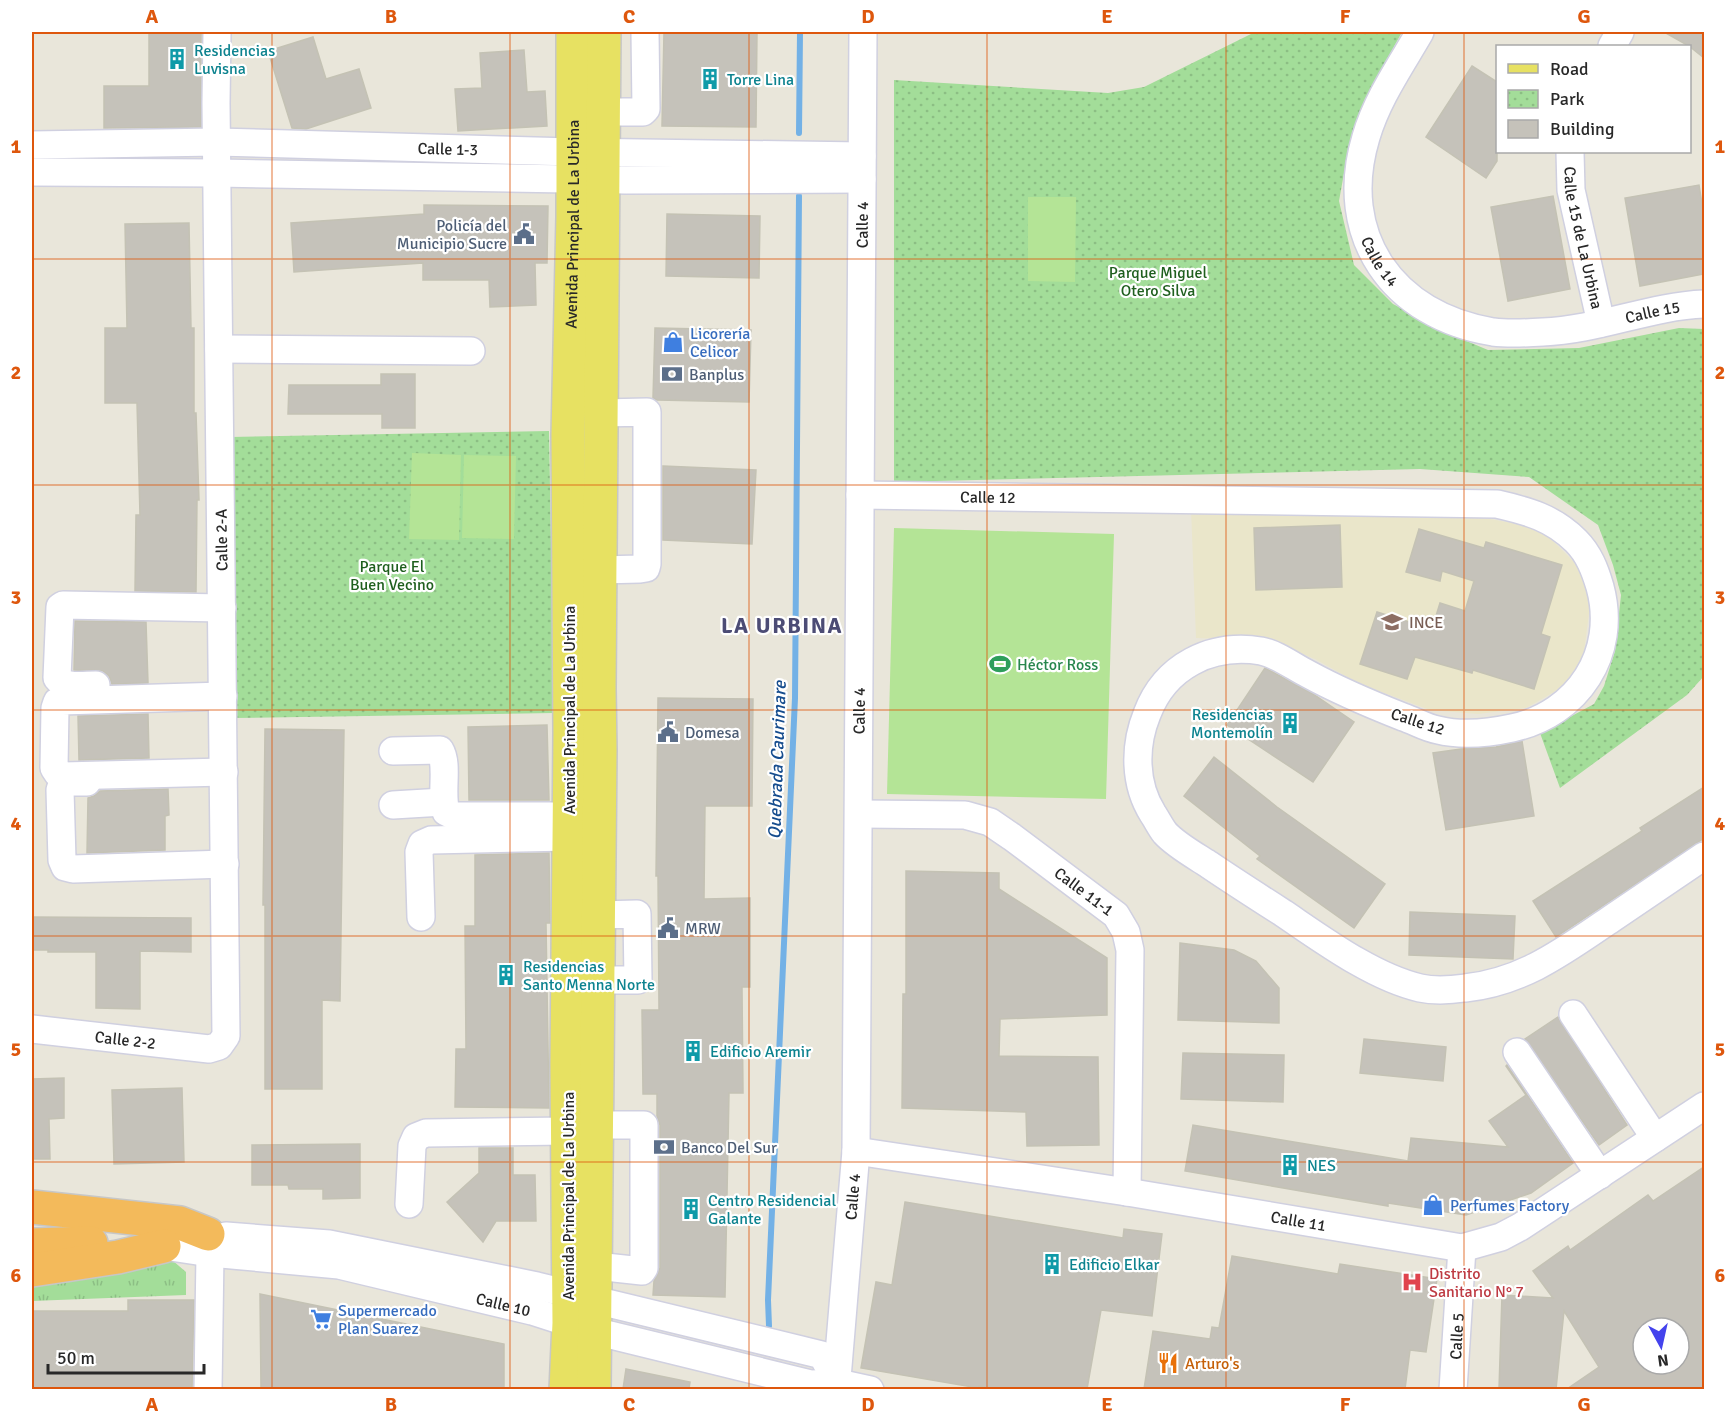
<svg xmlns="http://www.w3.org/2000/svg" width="1736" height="1421" viewBox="0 0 1736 1421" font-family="Signika,sans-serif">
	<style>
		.education { fill: #eae6ca }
		.grass { fill: url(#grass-tufts) }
		.park { fill: url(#park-dots) }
		.pitch { fill: #b4e496 }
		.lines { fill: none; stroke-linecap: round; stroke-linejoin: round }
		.stream { stroke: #73b1e6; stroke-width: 6 }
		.building { fill: #c5c2ba; stroke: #c4c2b4; stroke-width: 1.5; fill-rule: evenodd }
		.minor-casing { stroke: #d0d0e0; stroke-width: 30 }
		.major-casing { stroke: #c7c7c7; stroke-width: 36 }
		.highway-casing { stroke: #c7c7c7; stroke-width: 36 }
		.minor { stroke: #fff; stroke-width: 27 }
		.major { stroke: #e7e162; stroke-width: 33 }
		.highway { stroke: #f3ba5b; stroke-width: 33 }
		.grid { fill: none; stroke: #de570d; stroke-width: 1.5; stroke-opacity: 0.55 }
		.labels { text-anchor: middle; stroke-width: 4.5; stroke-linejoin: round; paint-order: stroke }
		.culture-label { font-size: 16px; fill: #0d838f; stroke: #fff; text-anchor: start }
		.street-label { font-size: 16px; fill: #282828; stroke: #fff }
		.service-label { font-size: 16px; fill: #4e5e75; stroke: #fff; text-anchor: start }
		.park-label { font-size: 16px; fill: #1f5f1e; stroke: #fff }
		.shop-label { font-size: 16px; fill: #366cbe; stroke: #fff; text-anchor: start }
		.education-label { font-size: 16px; fill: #785e54; stroke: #fff; text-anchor: start }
		.leisure-label { font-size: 16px; fill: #27864d; stroke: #fff; text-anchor: start }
		.health-label { font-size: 16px; fill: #be3a42; stroke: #fff; text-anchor: start }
		.food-label { font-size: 16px; fill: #c56008; stroke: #fff; text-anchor: start }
		.water-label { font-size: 18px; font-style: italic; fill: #164d8e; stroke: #fff }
		.district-label { font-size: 22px; font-weight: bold; letter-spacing: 1.5px; fill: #4c4c75; stroke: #fff }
		.neatline { fill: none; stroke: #de570d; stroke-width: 2 }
		.grid-label { font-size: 20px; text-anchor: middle; font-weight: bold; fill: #de570d }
	</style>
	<defs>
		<pattern id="grass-tufts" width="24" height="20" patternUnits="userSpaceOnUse" patternTransform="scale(1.5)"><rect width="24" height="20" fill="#a3dd99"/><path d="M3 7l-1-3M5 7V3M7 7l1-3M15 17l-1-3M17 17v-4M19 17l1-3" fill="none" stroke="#8cbe84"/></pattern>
		<pattern id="park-dots" width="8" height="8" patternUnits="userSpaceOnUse" patternTransform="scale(1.5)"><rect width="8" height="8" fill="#a3dd99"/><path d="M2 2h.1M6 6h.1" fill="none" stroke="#8cbe84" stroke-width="1.8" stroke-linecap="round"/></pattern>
	</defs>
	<rect width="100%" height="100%" fill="#e9e6da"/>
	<polygon class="education" points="1191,509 1368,512 1490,519 1540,528 1580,568 1590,606 1583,659 1561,688 1526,708 1478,714 1430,710 1360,684 1315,659 1268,640 1196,638"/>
	<polygon class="grass" points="172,1260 186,1272 186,1295 32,1301 32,1277"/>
	<g class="park">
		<polygon points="1255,32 1402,32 1366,98 1348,151 1339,201 1354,265 1393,304 1457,337 1488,350 1579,348 1679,328 1704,329 1704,676 1687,695 1560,788 1540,733 1594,704 1604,686 1615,651 1621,595 1613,565 1598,525 1529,477 1420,469 894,482 894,80 1108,93 1144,87"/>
		<polygon points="549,431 554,713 234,718 230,437"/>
	</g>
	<g class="pitch">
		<polygon points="1028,197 1076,197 1075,282 1028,281"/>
		<polygon points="412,453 461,455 459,540 409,539"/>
		<polygon points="464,455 516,456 514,539 462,538"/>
		<polygon points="894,528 1114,534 1106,799 887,794"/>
	</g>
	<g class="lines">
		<g class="stream">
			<polyline points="799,133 800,32"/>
			<polyline points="769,1326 768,1300 795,698 799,196"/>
		</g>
	</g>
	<g class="building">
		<polygon points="149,32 201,32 201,127 104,128 104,86 149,86"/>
		<polygon points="664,32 757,32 756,127 662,126"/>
		<polygon points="1664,32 1704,32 1704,58 1689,46"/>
		<polygon points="313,37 326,79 359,69 371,108 306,129 292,128 268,51"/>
		<polygon points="524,50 527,92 545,91 547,126 458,131 455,89 482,88 480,53"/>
		<polygon points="1472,66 1497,82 1497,161 1486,178 1426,137"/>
		<polygon points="1699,185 1704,216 1704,274 1640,286 1625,198"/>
		<polygon points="1553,196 1570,289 1508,301 1491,207"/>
		<polygon points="424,205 548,206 547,263 535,263 536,305 490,307 489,280 423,280 423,263 294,272 291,223 424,214"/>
		<polygon points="667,214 760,216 759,278 666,276"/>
		<polygon points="189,223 191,328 194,328 194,413 196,413 199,500 197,500 196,592 135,591 136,515 140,515 137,403 105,403 105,328 127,328 125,224"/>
		<polygon points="655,328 751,330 749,402 657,400 653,398"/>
		<polygon points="381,374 415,374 415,428 382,428 382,414 288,414 289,385 381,385"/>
		<polygon points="663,466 756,470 752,544 663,540"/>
		<polygon points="1340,525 1342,587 1256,590 1254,528"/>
		<polygon points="1419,529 1484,548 1486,542 1562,565 1541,634 1550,637 1534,689 1473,670 1472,673 1415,657 1407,679 1360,664 1377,612 1432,629 1440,603 1465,611 1474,581 1442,571 1440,581 1406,572"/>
		<polygon points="75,621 146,622 148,683 112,684 109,676 103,671 74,670"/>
		<polygon points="1265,668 1313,694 1354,722 1313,782 1227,725"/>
		<polygon points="658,698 753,699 752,806 705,806 704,899 750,898 750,987 742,987 743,1093 729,1093 725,1297 653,1295 654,1281 660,1268 660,1125 657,1116 657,1094 643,1094 642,1010 659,1010 658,876 656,876"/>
		<polygon points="148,714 149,758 79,760 78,716"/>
		<polygon points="547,725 549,800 469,800 468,727"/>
		<polygon points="265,729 344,730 340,1001 322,1000 322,1089 265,1089 265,905 263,905"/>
		<polygon points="1522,741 1534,816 1446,830 1433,753 1461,749 1496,747"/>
		<polygon points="1214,757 1277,807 1385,884 1354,928 1257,859 1260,856 1184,796"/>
		<polygon points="1704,787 1704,838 1556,937 1533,901 1642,831 1640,828"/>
		<polygon points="168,789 169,815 165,816 165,850 87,853 88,798 94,796 100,791"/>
		<polygon points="549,853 550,923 546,923 549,1108 455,1107 456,1049 466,1049 465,926 475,926 475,855"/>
		<polygon points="906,871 999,873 999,889 1107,958 1107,1015 1000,1019 999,1056 1098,1057 1099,1145 1027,1146 1026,1112 902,1108 903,994 906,994"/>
		<polygon points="1410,912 1515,916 1513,959 1409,955"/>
		<polygon points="32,917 191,918 191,952 140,951 140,1009 96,1008 96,952 48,952 48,950 32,950"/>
		<polygon points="1180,943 1234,950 1256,961 1279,988 1279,1023 1178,1020"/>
		<polygon points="1558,1017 1627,1125 1599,1145 1525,1039"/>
		<polygon points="1364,1039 1446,1047 1443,1081 1360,1073"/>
		<polygon points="1183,1053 1284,1055 1283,1102 1181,1099"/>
		<polygon points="1507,1065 1573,1163 1531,1193 1466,1215 1388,1203 1388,1206 1185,1171 1193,1125 1408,1161 1411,1138 1508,1147 1489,1121 1526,1095 1506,1066"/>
		<polygon points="64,1078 64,1118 49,1119 50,1159 32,1159 32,1079"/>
		<polygon points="182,1088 184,1162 114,1164 112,1090"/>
		<polygon points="360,1144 360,1198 323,1199 323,1189 289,1189 288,1185 252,1185 252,1145"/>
		<polygon points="479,1148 513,1148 513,1175 535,1175 536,1221 496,1221 483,1242 447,1202 479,1173"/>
		<path d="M1704,1167v222h-137l32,-22 -35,-56 -8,78h-57l3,-94 51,3 -20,-27 35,-25 2,4 78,-55 5,6zM1643,1328h36v36h-36z"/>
		<polygon points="905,1202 1123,1238 1124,1229 1162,1234 1152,1316 1101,1310 1087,1389 996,1389 979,1386 978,1388 861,1368 876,1282 892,1285"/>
		<polygon points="1232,1256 1338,1274 1340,1264 1437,1279 1426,1352 1410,1350 1405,1389 1144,1389 1153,1331 1210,1339 1212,1327 1219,1328"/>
		<polygon points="260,1294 504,1344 504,1389 261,1389"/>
		<polygon points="128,1300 194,1300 192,1389 32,1389 32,1311 128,1311"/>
		<polygon points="626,1369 690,1382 689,1389 623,1389"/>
	</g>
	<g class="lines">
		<defs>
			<g id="minor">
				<path id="s1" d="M1420,32c-19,33 -43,67 -54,105 -30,99 27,179 127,195 16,2 34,1 50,0 55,-2 107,-26 161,-28"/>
				<polyline points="1612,46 1620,32"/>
				<polyline points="604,112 643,112 646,109 645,32"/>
				<path id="s2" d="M32,145l185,-3 355,10 290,4"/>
				<path id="s3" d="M1570,152l1,38 30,133"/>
				<polyline points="32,172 217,173 626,180 862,179"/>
				<polyline points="219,349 471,351"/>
				<path id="s4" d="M860,495l637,9c31,7 56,14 79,37 13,13 19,29 24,46 18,66 -22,127 -88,141 -23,5 -50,8 -74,2 -12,-2 -23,-9 -35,-13 -33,-13 -64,-26 -95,-43 -14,-7 -31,-20 -47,-23 -50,-8 -96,15 -114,63 -13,32 -13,70 6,100 4,6 8,14 12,19 11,12 29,22 43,31 25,17 50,33 75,49 40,27 90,64 137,75 14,3 31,2 45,0 58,-6 99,-37 146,-69 31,-21 62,-42 93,-63"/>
				<polyline points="600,570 640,569 646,568 647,564 647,412 602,413"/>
				<path d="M96,685c-13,0 -31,4 -39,-7l3,-71 3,-2 159,3"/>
				<polyline points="223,696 62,701 57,702 55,708 54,768 58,774 63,776 224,772"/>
				<path d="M393,751l47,-1c9,15 0,43 6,62l8,4h115"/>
				<polyline points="87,782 68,782 62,784 60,790 62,860 65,867 73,869 225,864"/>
				<polyline points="393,805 443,802"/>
				<path id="s5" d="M860,814l105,1 25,7 22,15 104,78 10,17 4,18 -3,242"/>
				<polyline points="421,917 419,852 422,844 431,840 569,837"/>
				<polyline points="598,980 638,980 637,914 599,915"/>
				<polyline points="1573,1014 1655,1138"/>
				<path id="s6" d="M32,1029l177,20 10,-3 7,-10 -10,-933 1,-71"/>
				<polyline points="1517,1052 1600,1175"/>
				<path id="s7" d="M856,1151l271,41 335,56 39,-11 19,-10 184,-121"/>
				<polyline points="409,1204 412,1146 416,1137 426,1133 568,1131"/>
				<polyline points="226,1236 329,1244 537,1286 822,1355 838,1383"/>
				<path id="s8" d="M164,1246l46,7 129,12 193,46 62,20 217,53 27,-1 32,7"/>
				<polyline points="596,1266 642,1271 644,1268 644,1125 597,1125"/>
				<polyline points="208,1390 210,1253"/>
				<path id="s9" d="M836,1390l20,-239 7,-1119"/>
				<path id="s10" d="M1453,1390l9,-142"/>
			</g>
			<g id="major">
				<path id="s11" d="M566,1390l3,-67 -2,-258 3,-332 -2,-298 5,-218v-185"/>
				<polyline points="594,1390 600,750 599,689 604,32"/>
			</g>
			<g id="highway">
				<polyline points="32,1207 180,1223 208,1234"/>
				<polyline points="32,1245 91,1243"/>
				<polyline points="32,1270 118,1257 164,1246"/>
			</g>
		</defs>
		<use href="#minor" class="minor-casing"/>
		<use href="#major" class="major-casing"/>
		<use href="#highway" class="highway-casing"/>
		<use href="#minor" class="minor"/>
		<use href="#major" class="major"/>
		<use href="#highway" class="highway"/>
	</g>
	<path class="grid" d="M272,32v1358M510,32v1358M749,32v1358M987,32v1358M1226,32v1358M1464,32v1358M32,259h1672M32,485h1672M32,710h1672M32,936h1672M32,1162h1672"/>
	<defs>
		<symbol id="building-bare" viewBox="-9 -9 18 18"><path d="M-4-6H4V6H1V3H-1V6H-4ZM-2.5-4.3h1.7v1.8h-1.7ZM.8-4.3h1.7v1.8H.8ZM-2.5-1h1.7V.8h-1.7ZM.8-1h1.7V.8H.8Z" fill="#0f9aa8" stroke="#fff" stroke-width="2.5" paint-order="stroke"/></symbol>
		<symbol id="civic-bare" viewBox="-9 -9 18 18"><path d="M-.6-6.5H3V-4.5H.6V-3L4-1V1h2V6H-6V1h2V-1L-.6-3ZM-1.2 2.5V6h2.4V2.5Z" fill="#5c6f8a" stroke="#fff" stroke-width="2.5" paint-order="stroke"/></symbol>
		<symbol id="shop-bare" viewBox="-9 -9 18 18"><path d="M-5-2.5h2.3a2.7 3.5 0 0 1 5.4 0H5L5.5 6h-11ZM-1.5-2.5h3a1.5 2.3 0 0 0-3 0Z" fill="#3f7fe0" stroke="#fff" stroke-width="2.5" paint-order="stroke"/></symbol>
		<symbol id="bank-bare" viewBox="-9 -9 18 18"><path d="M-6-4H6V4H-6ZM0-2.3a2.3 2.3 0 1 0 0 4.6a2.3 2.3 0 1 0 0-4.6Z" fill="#5c6f8a" stroke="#fff" stroke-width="2.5" paint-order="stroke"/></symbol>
		<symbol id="university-bare" viewBox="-9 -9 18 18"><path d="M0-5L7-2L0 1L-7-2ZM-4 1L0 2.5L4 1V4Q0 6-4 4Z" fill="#8d6e63" stroke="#fff" stroke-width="2.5" paint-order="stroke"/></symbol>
		<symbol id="stadium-bare" viewBox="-9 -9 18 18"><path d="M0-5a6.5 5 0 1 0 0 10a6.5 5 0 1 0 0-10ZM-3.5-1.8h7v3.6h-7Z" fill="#2e9e5b" stroke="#fff" stroke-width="2.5" paint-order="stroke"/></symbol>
		<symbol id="hospital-bare" viewBox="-9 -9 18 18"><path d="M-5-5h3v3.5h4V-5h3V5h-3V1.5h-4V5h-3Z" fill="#e0444e" stroke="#fff" stroke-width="2.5" paint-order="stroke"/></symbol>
		<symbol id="supermarket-bare" viewBox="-9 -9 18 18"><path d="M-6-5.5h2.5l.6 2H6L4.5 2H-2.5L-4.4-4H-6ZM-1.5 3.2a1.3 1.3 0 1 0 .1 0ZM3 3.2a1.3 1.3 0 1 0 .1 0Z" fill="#3f7fe0" stroke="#fff" stroke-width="2.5" paint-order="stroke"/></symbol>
		<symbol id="restaurant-bare" viewBox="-9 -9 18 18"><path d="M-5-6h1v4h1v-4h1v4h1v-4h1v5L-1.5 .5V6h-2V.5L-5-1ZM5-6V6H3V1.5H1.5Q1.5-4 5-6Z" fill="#e8710a" stroke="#fff" stroke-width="2.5" paint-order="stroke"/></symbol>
	</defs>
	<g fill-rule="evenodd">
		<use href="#building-bare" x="162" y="44" width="30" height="30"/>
		<use href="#building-bare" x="695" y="64" width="30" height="30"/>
		<use href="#civic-bare" x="509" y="219" width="30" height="30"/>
		<use href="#shop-bare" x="658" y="327" width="30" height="30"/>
		<use href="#bank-bare" x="657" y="359" width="30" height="30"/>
		<use href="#university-bare" x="1377" y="607" width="30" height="30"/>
		<use href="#stadium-bare" x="985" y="649" width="30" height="30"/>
		<use href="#building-bare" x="1275" y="708" width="30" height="30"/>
		<use href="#civic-bare" x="653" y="717" width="30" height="30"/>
		<use href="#civic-bare" x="653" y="913" width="30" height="30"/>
		<use href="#building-bare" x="491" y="960" width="30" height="30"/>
		<use href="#building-bare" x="678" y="1036" width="30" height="30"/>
		<use href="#bank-bare" x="649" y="1132" width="30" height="30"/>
		<use href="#building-bare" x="1275" y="1150" width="30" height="30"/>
		<use href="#shop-bare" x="1418" y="1190" width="30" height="30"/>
		<use href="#building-bare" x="676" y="1194" width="30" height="30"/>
		<use href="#building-bare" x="1037" y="1249" width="30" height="30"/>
		<use href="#hospital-bare" x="1397" y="1267" width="30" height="30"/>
		<use href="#supermarket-bare" x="306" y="1304" width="30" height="30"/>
		<use href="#restaurant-bare" x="1153" y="1348" width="30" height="30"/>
	</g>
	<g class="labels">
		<g class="culture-label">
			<text x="194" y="56">Residencias<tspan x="194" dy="18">Luvisna</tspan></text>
			<text x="727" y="85">Torre Lina</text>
			<text x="1273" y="720" text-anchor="end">Residencias<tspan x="1273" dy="18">Montemolín</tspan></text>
			<text x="523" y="972">Residencias<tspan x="523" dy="18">Santo Menna Norte</tspan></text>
			<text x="710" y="1057">Edificio Aremir</text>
			<text x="1307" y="1171">NES</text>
			<text x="708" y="1206">Centro Residencial<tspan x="708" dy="18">Galante</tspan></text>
			<text x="1069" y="1270">Edificio Elkar</text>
		</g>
		<g class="street-label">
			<text dy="6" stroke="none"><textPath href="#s2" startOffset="416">Calle 1-3</textPath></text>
			<text dy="6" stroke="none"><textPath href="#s11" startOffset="1166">Avenida Principal de La Urbina</textPath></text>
			<text dy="6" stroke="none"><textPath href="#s9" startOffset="1166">Calle 4</textPath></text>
			<text dy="6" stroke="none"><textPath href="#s3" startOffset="87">Calle 15 de La Urbina</textPath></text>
			<text dy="6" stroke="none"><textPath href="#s1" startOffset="248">Calle 14</textPath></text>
			<text dy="6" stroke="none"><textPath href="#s1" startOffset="548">Calle 15</textPath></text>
			<text dy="6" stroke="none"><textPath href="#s4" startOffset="128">Calle 12</textPath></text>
			<text transform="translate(221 540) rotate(-91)" y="6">Calle 2-A</text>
			<text transform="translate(569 710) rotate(-90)" y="6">Avenida Principal de La Urbina</text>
			<text dy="6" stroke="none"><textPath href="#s9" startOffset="680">Calle 4</textPath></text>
			<text transform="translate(1418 721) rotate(18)" y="6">Calle 12</text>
			<text dy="6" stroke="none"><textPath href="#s5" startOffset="248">Calle 11-1</textPath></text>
			<text dy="6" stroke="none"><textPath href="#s6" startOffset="94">Calle 2-2</textPath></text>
			<text transform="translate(568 1196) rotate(-90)" y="6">Avenida Principal de La Urbina</text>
			<text dy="6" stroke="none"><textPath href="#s9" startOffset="194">Calle 4</textPath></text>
			<text dy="6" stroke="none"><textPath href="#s7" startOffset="448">Calle 11</textPath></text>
			<text dy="6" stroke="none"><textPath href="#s8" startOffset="345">Calle 10</textPath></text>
			<text dy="6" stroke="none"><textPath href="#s10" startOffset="54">Calle 5</textPath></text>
		</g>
		<g class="service-label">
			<text x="507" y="231" text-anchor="end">Policía del<tspan x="507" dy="18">Municipio Sucre</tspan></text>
			<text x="689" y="380">Banplus</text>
			<text x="685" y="738">Domesa</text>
			<text x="685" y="934">MRW</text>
			<text x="681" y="1153">Banco Del Sur</text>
		</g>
		<g class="park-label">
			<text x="1158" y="278">Parque Miguel<tspan x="1158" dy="18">Otero Silva</tspan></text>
			<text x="392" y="572">Parque El<tspan x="392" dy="18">Buen Vecino</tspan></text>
		</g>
		<g class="shop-label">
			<text x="690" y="339">Licorería<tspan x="690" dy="18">Celicor</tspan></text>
			<text x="1450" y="1211">Perfumes Factory</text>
			<text x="338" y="1316">Supermercado<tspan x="338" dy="18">Plan Suarez</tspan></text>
		</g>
		<g class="education-label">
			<text x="1409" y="628">INCE</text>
		</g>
		<g class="leisure-label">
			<text x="1017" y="670">Héctor Ross</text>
		</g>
		<g class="health-label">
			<text x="1429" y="1279">Distrito<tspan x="1429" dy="18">Sanitario N° 7</tspan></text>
		</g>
		<g class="food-label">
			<text x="1185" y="1369">Arturo's</text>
		</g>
		<g class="water-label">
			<text transform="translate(777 760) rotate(-88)" y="6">Quebrada Caurimare</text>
		</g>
		<g class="district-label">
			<text x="782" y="633">LA URBINA</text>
		</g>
	</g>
	<rect width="1736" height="1421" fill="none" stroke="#ffffff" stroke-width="66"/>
	<rect x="1496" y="45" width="195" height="108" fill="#ffffff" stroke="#a9a9a9" stroke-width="1.5"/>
	<rect x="1508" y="64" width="30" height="9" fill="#e7e162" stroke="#a9a9a9" stroke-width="1.5"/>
	<text x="1550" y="75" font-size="18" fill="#282828">Road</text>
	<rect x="1508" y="90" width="30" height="18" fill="url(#park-dots)" stroke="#a9a9a9" stroke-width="1.5"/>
	<text x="1550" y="105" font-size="18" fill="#282828">Park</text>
	<rect x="1508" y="120" width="30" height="18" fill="#c5c2ba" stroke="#a9a9a9" stroke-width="1.5"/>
	<text x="1550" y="135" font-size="18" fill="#282828">Building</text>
	<g transform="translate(1661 1346) rotate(172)"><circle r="28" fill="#ffffff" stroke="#a9a9a9" stroke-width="1.5"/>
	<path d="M0-4.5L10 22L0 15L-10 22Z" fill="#4443ed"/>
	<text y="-9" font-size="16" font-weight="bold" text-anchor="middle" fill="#282828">N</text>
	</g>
	<path d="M48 1364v9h156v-9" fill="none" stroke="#282828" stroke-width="3"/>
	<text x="57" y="1364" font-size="18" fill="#282828" stroke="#ffffff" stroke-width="4.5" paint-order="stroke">50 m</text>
	<rect x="33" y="33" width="1670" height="1355" class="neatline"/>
	<g class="grid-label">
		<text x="152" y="23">A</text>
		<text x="391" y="23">B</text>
		<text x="629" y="23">C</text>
		<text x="868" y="23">D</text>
		<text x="1107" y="23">E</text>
		<text x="1345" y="23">F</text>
		<text x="1584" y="23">G</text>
		<text x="16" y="153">1</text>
		<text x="1720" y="153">1</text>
		<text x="16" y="379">2</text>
		<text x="1720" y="379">2</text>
		<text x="16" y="604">3</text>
		<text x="1720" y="604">3</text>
		<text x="16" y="830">4</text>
		<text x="1720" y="830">4</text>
		<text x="16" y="1056">5</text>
		<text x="1720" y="1056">5</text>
		<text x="16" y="1282">6</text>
		<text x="1720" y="1282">6</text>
		<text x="152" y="1411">A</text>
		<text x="391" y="1411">B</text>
		<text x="629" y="1411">C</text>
		<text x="868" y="1411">D</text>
		<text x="1107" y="1411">E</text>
		<text x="1345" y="1411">F</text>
		<text x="1584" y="1411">G</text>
	</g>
</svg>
